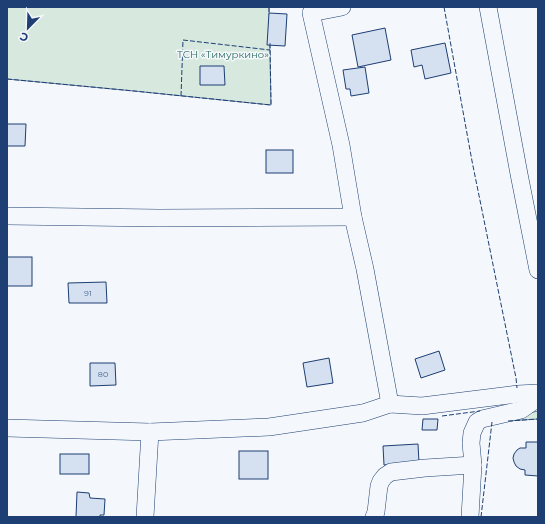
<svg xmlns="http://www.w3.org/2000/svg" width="545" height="524" viewBox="0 0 545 524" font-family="Montserrat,sans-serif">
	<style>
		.green { fill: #d7e8df; stroke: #687fa3 }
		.building { fill: #d5e0f0; stroke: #1d3f73 }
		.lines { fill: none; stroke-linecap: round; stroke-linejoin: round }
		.minor-casing { stroke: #1d3f73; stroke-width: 18 }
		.minor { stroke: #f4f7fb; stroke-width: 17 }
		.fence { stroke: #1d3f73; stroke-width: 1; stroke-dasharray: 5 2; stroke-linecap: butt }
		.labels { text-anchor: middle; stroke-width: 3; stroke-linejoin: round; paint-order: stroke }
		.number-label { font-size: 8px; fill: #4b6792 }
		.park-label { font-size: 10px; fill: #2c6c60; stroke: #f4f7fb }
	</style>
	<rect width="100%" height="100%" fill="#f4f7fb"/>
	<g class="green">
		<polygon points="7,7 269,7 271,105 134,91 7,79"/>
		<polygon points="538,411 538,419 492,422"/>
	</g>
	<g class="building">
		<polygon points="269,13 287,14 285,46 267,45"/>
		<polygon points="385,28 391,60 358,67 352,35"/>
		<polygon points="445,43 451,73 425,79 422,65 414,67 411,50"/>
		<polygon points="200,66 224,66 225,85 200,85"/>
		<polygon points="365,67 369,93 351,96 350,89 346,89 343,70"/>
		<polygon points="7,124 26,124 25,146 7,146"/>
		<rect x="266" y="150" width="27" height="23"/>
		<rect x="7" y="257" width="25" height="29"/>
		<polygon points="106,282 107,303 69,303 68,283"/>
		<polygon points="439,351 445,370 421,378 415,359"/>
		<polygon points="329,358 333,383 307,387 303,363"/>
		<polygon points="90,363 115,363 116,385 90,386"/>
		<polygon points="423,419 438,419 437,430 422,430"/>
		<polygon points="526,442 538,442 538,476 525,475 525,470 520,469 516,466 514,462 513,458 514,454 517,450 520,448 526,448"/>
		<polygon points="418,444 419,463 384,465 383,446"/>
		<rect x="239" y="451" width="29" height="28"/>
		<rect x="60" y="454" width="29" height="20"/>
		<polygon points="77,492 89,493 90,498 105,499 104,515 100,515 100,517 76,517"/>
	</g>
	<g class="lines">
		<defs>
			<g id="minor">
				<polyline points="342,7 311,13 341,145 353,217 365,269 390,404"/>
				<polyline points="488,7 519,174 538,270"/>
				<polyline points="7,216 159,218 353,217"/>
				<polyline points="7,428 150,432 269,427 363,413 390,404 422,406 518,394 538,393"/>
				<polyline points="145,517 150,432"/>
				<polyline points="374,517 376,512 379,486 381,481 385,476 391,472 425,468 473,465"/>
				<polyline points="470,517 473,465 471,443 472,433 477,422 482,419 521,410 538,398"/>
			</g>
		</defs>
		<use href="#minor" class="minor-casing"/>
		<use href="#minor" class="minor"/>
		<g class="fence">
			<polyline points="269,7 269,14"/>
			<polyline points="444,7 472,161 516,378 517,388"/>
			<polyline points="7,79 134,91 271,105 270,42"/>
			<polyline points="181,96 183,40 270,50"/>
			<polyline points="442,416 480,411"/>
			<polyline points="508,421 538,419"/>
			<polyline points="481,517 492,422"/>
		</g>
	</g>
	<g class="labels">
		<g class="number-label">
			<text x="88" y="296">91</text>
			<text x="103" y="377">80</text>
		</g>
		<g class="park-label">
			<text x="223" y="58">ТСН «Тимуркино»</text>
		</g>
	</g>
	<rect width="545" height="524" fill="none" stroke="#1d3f73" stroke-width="16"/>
	<g transform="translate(28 28) rotate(203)" stroke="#f4f7fb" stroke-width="3" paint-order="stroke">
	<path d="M0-3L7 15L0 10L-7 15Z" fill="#1d3f73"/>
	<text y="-6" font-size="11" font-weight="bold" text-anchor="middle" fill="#1d3f73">С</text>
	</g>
</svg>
